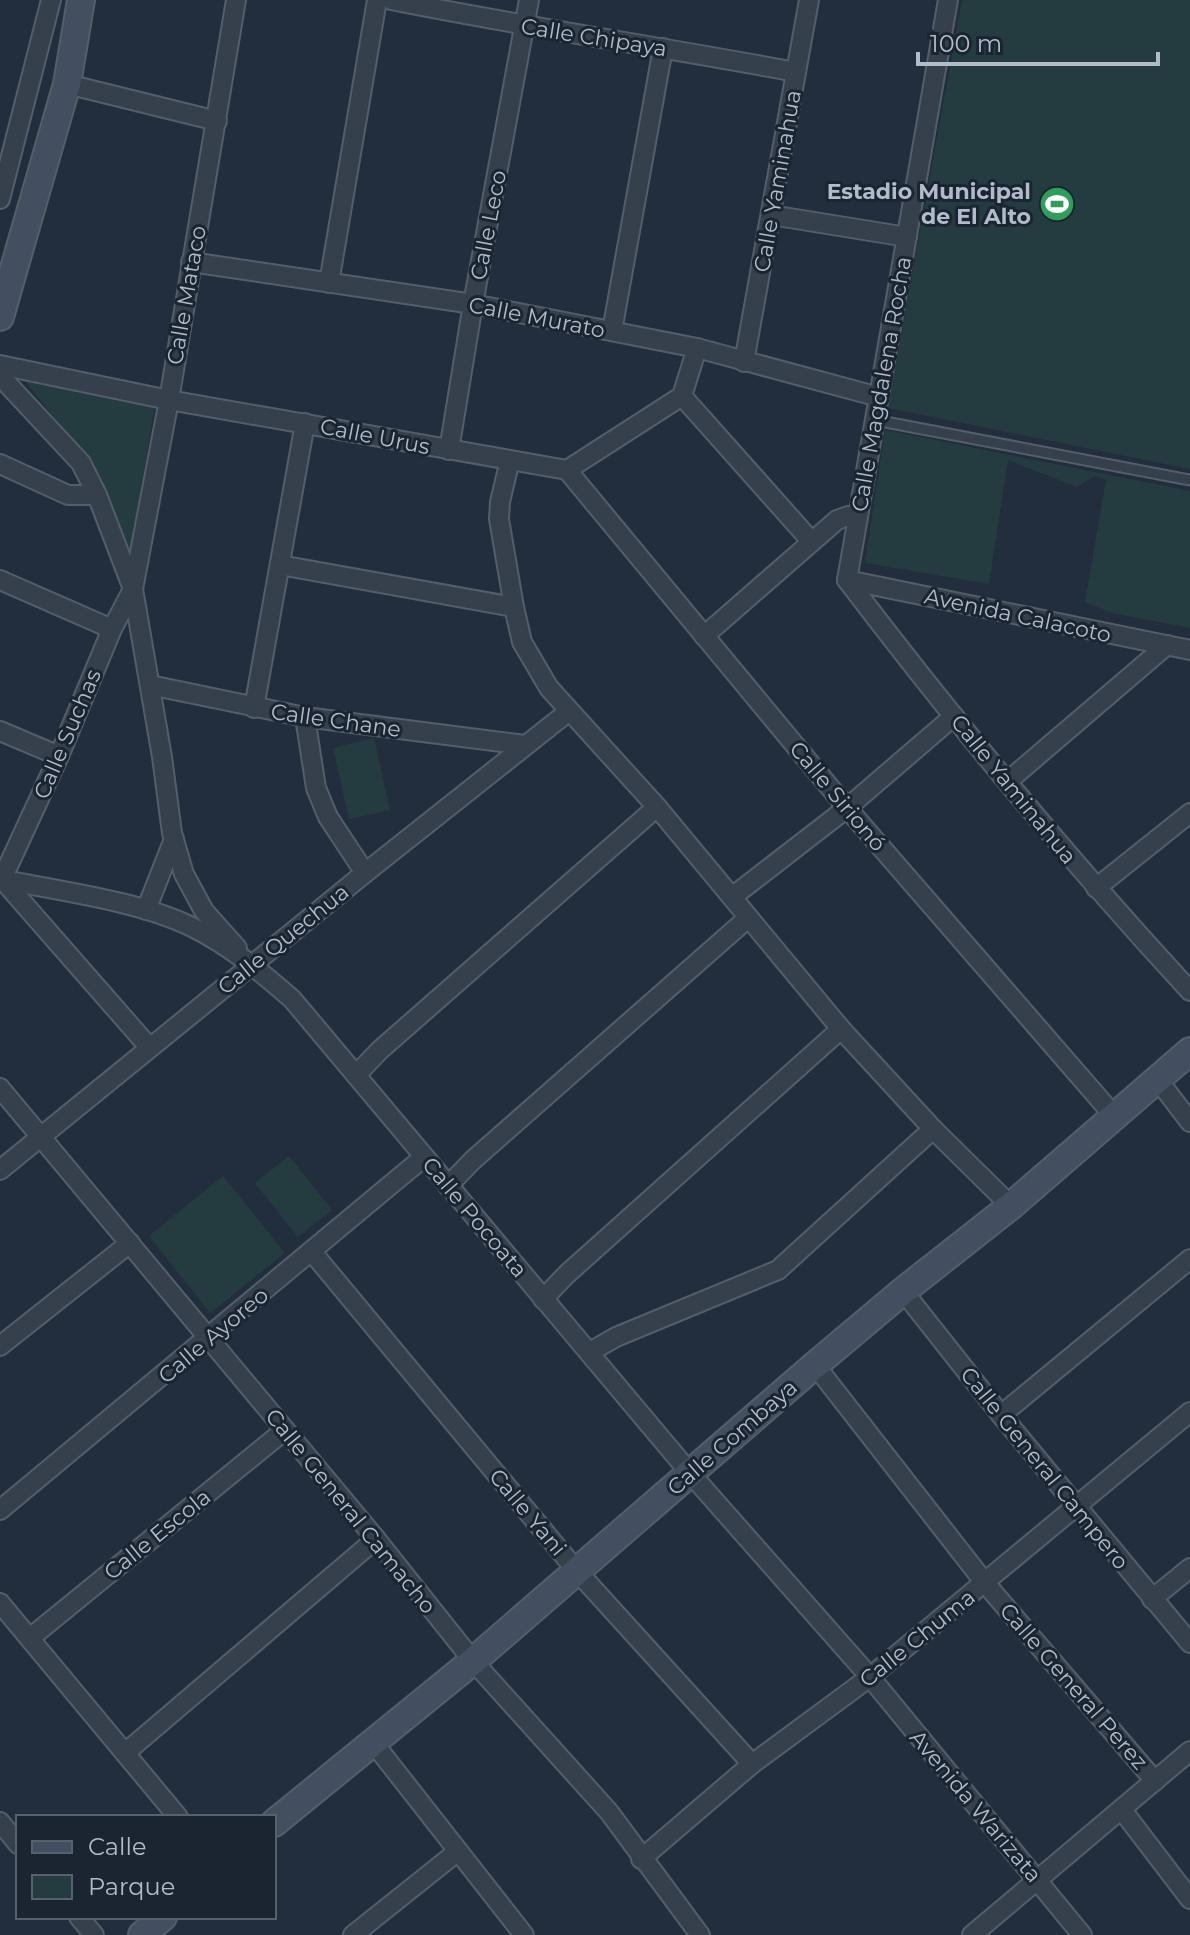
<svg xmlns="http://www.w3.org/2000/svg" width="1190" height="1935" viewBox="0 0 1190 1935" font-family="Montserrat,sans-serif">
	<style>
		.green { fill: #243c3f }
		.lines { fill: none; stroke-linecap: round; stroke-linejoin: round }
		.lane-casing { stroke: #545e6b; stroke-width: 13 }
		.street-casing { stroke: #545e6b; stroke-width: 22 }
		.secondary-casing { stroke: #545e6b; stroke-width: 30 }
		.lane { stroke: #36404d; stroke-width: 9 }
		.street { stroke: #36404d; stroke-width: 18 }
		.secondary { stroke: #434f61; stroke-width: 26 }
		.labels { text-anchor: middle; stroke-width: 6; stroke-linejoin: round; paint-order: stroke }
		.street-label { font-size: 22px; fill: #b1bbc9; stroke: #1b2532 }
		.poi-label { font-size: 22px; font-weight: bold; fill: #b1bbc9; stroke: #1b2532; text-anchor: end }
	</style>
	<rect width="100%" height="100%" fill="#222e3e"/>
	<g class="green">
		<polygon points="962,0 1190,0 1190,469 888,408"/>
		<polygon points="21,376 155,404 130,555 100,475"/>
		<polygon points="885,430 1190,491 1190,628 1112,613 1085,602 1106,480 1095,476 1077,487 1008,460 989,584 865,563"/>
		<polygon points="374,738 390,810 349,819 333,748"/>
		<polygon points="289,1156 332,1210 298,1237 255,1183"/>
		<polygon points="223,1176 285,1253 210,1313 149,1236"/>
	</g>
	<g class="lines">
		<defs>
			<polyline id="lane" points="875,420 1190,480"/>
			<g id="street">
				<path d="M391,0c135,27 270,47 405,72"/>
				<polyline points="67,84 217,121"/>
				<polyline points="0,199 51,0"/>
				<polyline points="771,215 907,237"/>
				<polyline points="191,262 473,304 697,348 879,397"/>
				<polyline points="329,283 377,0"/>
				<polyline points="612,331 663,48"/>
				<polyline points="744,362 809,0"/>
				<polyline points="0,365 169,400 567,470 682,396 697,348"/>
				<polyline points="0,376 81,463 97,495 133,589 162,757 172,833 184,874 204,911 237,948"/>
				<polyline points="682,396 811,541"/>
				<polyline points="449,450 473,304 529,0"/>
				<polyline points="510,460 500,502 499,519 514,607 522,642 549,688 657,807 841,1029 933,1129 1011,1206"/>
				<polyline points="0,464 68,495 97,495"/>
				<polyline points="567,470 847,808 1115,1117"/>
				<polyline points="280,565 514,607"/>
				<polyline points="0,580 112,629"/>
				<polyline points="847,580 948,0"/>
				<path d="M847,580c108,142 222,280 343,411"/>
				<polyline points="847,580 1190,650"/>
				<polyline points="704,636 837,520 848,516 858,516"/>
				<polyline points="150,685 305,717 525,745"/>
				<polyline points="254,708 305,423"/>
				<polyline points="305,717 316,788 328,817 365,873"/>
				<polyline points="0,731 59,756"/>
				<polyline points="1008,781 1167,645"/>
				<path d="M0,879c59,12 139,22 192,48 37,18 69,45 100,72l398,474 180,204 212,258"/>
				<polyline points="1096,888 1190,813"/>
				<polyline points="732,897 847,808 954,716"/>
				<polyline points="146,910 174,839"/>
				<polyline points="149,1047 2,879 59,756 112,629 133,589 169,400 236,0"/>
				<polyline points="356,1075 380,1050 657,807"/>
				<polyline points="1158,1080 1190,1122"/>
				<polyline points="0,1088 376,1539 473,1661 609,1812 700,1935"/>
				<polyline points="0,1170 365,873 568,712"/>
				<polyline points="448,1186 473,1160 748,918"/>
				<polyline points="312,1252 576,1570 752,1764"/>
				<polyline points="903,1291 1001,1415 1190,1643"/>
				<polyline points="543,1299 567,1274 841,1029"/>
				<polyline points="0,1346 130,1243"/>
				<polyline points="590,1352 616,1337 778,1270 933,1129"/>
				<polyline points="815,1365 985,1583 1155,1781"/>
				<polyline points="1001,1415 1190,1259"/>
				<polyline points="0,1510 424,1157"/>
				<polyline points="1152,1599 1190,1568"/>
				<polyline points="0,1603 178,1817"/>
				<polyline points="30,1638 285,1430"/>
				<polyline points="372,1741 524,1935"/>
				<polyline points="125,1753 376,1539"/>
				<polyline points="1122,1810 1190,1899"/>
				<polyline points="0,1822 18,1844"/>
				<polyline points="641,1859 752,1764 870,1677 1190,1412"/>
				<polyline points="79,1917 94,1935"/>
				<polyline points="353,1935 457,1852"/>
				<polyline points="972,1935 1190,1751"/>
			</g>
			<g id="secondary">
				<polyline points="0,317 67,84 81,0"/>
				<polyline points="274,1823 473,1661 815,1365 903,1291 1011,1206 1190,1051"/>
				<polyline points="142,1935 163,1917"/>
			</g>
		</defs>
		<use href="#lane" class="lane-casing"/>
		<use href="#street" class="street-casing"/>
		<use href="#secondary" class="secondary-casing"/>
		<use href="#lane" class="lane"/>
		<use href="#street" class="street"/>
		<use href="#secondary" class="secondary"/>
	</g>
	<defs>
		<symbol id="stadium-disc" viewBox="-11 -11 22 22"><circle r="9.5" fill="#2e9e5b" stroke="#1b2532"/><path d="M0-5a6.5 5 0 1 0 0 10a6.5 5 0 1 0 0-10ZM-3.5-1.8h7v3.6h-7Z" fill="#fff"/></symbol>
	</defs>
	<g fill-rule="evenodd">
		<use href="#stadium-disc" x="1037" y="184" width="40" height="40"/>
	</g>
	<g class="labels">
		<g class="street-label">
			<text transform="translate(594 37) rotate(9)" y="8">Calle Chipaya</text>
			<text transform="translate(777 181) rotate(-80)" y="8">Calle Yaminahua</text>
			<text transform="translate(488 225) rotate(-79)" y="8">Calle Leco</text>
			<text transform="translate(186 295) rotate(-80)" y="8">Calle Mataco</text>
			<text transform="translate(537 317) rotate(11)" y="8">Calle Murato</text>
			<text transform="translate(881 384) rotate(-80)" y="8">Calle Magdalena Rocha</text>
			<text transform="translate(375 436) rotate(11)" y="8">Calle Urus</text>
			<text transform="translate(1018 615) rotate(12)" y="8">Avenida Calacoto</text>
			<text transform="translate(336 720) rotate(8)" y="8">Calle Chane</text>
			<text transform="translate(67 734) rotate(-67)" y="8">Calle Suchas</text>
			<text transform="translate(1014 789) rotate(51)" y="8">Calle Yaminahua</text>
			<text transform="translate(838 796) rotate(50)" y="8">Calle Sirionó</text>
			<text transform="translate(283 939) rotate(-39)" y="8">Calle Quechua</text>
			<text transform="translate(475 1217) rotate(50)" y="8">Calle Pocoata</text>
			<text transform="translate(213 1335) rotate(-40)" y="8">Calle Ayoreo</text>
			<text transform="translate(732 1437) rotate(-41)" y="8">Calle Combaya</text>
			<text transform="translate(1045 1468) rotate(51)" y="8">Calle General Campero</text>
			<text transform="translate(351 1511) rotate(51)" y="8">Calle General Camacho</text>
			<text transform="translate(528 1512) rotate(50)" y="8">Calle Yani</text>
			<text transform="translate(157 1534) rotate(-39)" y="8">Calle Escola</text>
			<text transform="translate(917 1638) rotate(-39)" y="8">Calle Chuma</text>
			<text transform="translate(1074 1686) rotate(49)" y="8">Calle General Perez</text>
			<text transform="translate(976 1806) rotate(50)" y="8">Avenida Warizata</text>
		</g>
		<g class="poi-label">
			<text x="1031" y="199">Estadio Municipal<tspan x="1031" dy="25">de El Alto</tspan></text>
		</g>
	</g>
	<rect x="16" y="1815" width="260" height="104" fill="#1b2532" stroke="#57616e" stroke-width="2"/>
	<rect x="32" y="1841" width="40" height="12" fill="#434f61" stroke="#57616e" stroke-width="2"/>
	<text x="88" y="1855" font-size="24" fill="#b1bbc9">Calle</text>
	<rect x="32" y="1875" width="40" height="24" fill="#243c3f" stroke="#57616e" stroke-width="2"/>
	<text x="88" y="1895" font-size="24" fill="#b1bbc9">Parque</text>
	<path d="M918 52v12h240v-12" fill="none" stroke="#b1bbc9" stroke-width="4"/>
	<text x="930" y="52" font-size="24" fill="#b1bbc9" stroke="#1b2532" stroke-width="6" paint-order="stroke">100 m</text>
</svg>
